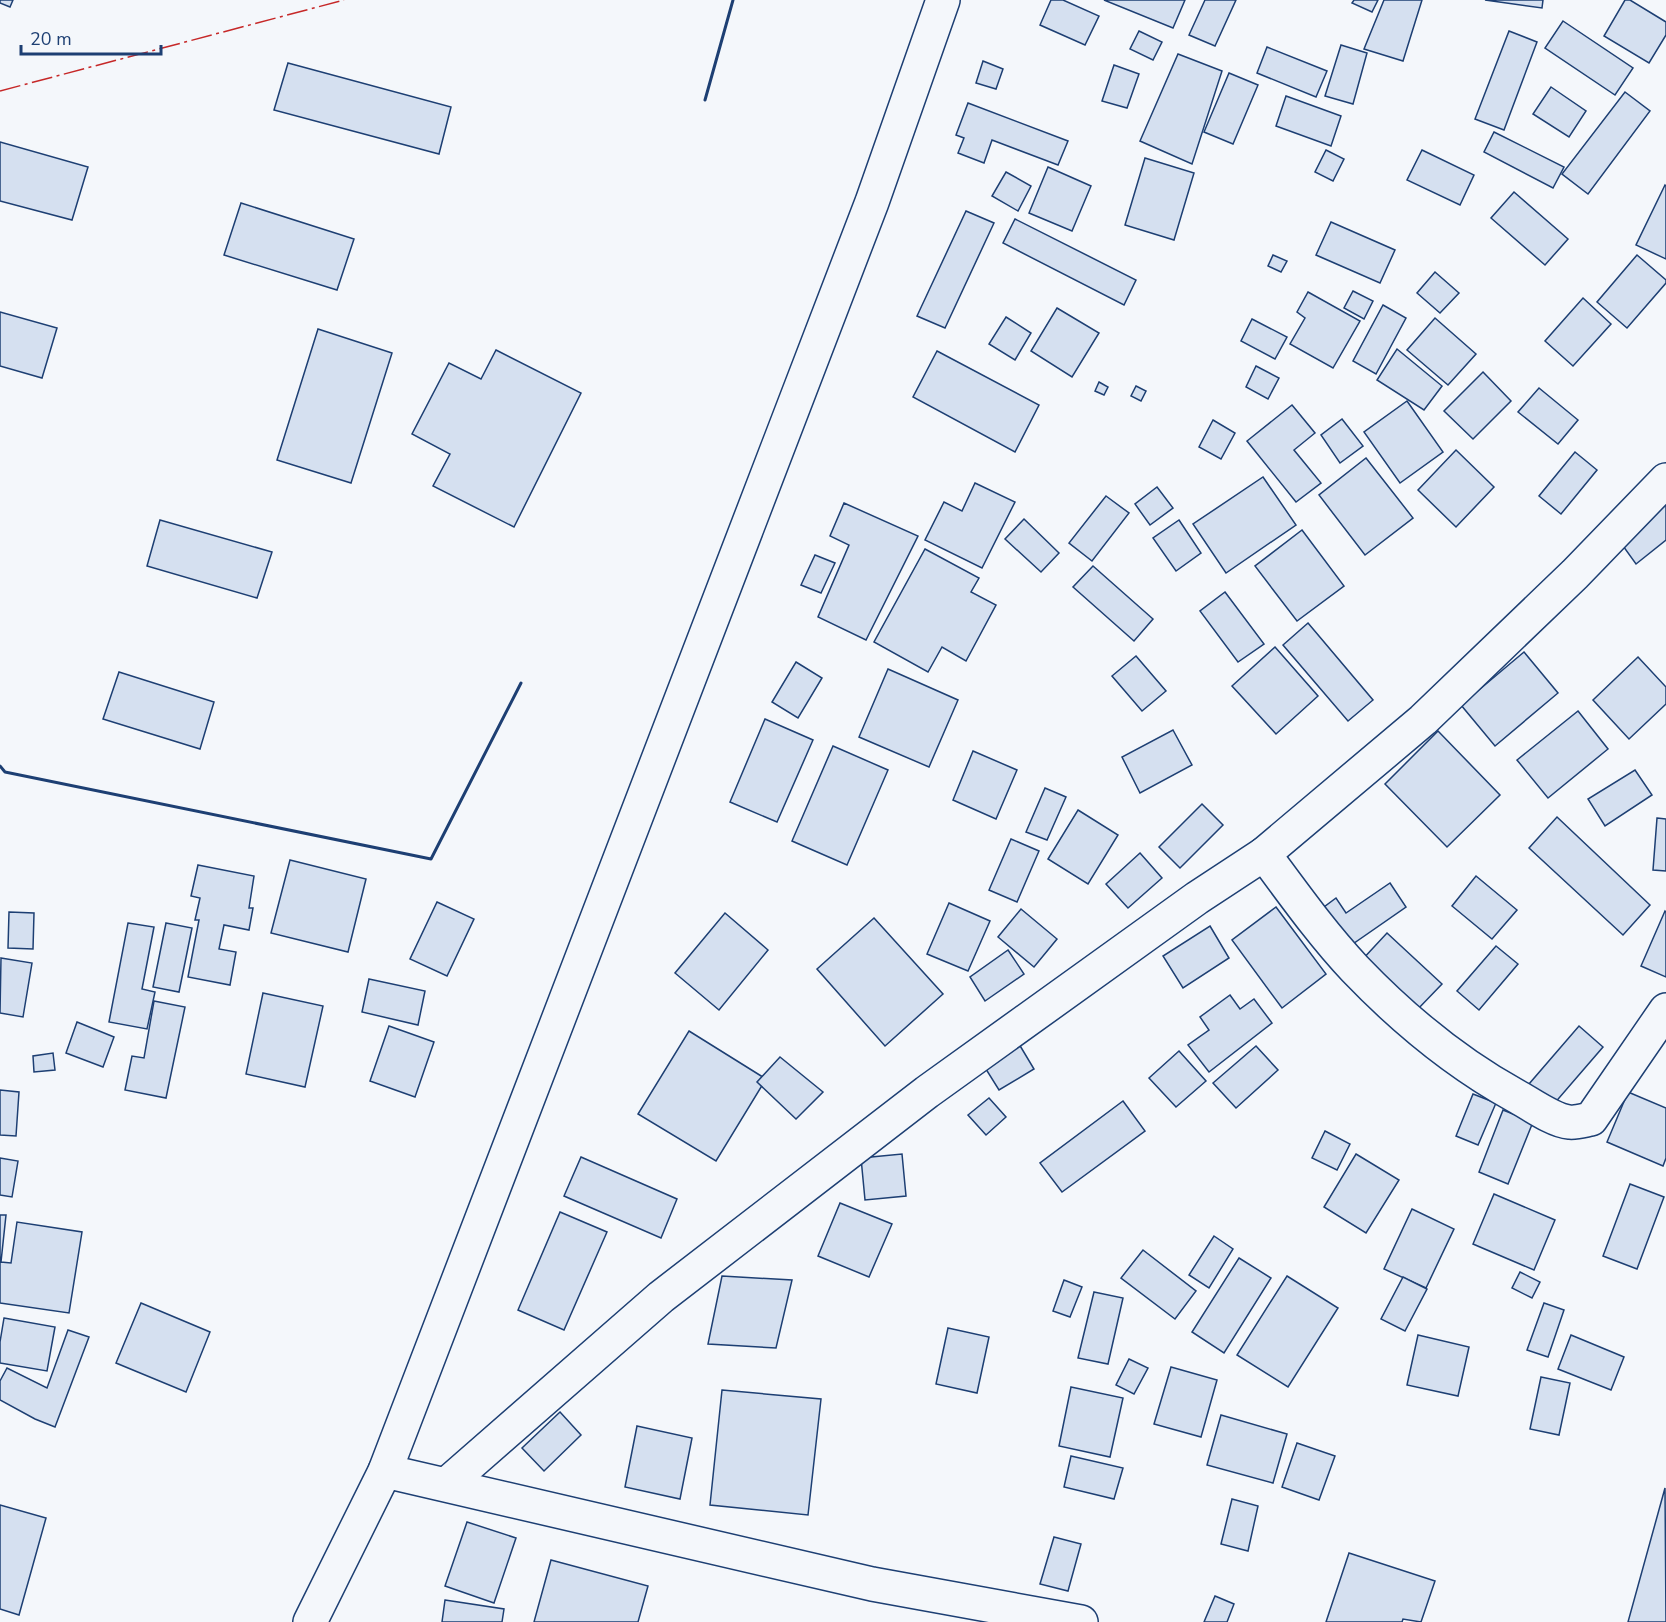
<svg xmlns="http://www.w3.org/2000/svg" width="1666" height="1622" viewBox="0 0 1666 1622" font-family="'Nunito Sans',sans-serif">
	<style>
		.building { fill: #d5e0f0; stroke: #1d3f73; stroke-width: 1.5 }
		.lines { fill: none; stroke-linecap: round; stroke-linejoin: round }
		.minor-casing { stroke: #1d3f73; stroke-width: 36 }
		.major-casing { stroke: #1d3f73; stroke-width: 36 }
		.minor { stroke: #f4f7fb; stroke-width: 33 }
		.major { stroke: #f4f7fb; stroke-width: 33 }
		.wall { stroke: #1d3f73; stroke-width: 3 }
		.power { stroke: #c62828; stroke-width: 1.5; stroke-dasharray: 21 4.5 3 4.5; stroke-linecap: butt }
	</style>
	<rect width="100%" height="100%" fill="#f4f7fb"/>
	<g class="building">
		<polygon points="0,0 13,0 10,7 0,3"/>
		<polygon points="1051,0 1063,0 1099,16 1085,45 1040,25"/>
		<polygon points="1104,0 1185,0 1173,28"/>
		<polygon points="1205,0 1236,0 1215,46 1189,35"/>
		<polygon points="1354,0 1378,0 1372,12 1352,3"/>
		<polygon points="1384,0 1422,0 1403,61 1364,49"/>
		<polygon points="1485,0 1543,0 1542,8"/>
		<polygon points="1625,0 1630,0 1666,22 1666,35 1649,63 1604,36"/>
		<polygon points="1563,21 1633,68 1615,95 1545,48"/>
		<polygon points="1139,31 1162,42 1153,60 1130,49"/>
		<polygon points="1509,31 1537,42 1504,130 1475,119"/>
		<polygon points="1341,45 1367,53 1353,104 1325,96"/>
		<polygon points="1267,47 1327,71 1316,97 1257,73"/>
		<polygon points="1178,54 1222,71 1192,164 1140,141"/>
		<polygon points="983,61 1003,69 996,89 976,83"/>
		<polygon points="288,63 451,107 439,154 274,110"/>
		<polygon points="1114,65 1139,74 1127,108 1102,101"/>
		<polygon points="1229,73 1258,85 1233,144 1204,132"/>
		<polygon points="1551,87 1586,111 1569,137 1533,114"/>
		<polygon points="1625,92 1650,111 1588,194 1562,174"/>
		<polygon points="1286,96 1341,116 1331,146 1276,126"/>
		<polygon points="968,103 1068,141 1058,165 992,140 984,163 958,153 964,138 956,135"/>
		<polygon points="1494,132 1564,167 1553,188 1484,152"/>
		<polygon points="0,142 88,167 72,220 0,201"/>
		<polygon points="1326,150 1344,159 1333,181 1315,172"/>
		<polygon points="1422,150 1474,175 1460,205 1407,180"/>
		<polygon points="1145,158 1194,173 1174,240 1125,225"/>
		<polygon points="1048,167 1091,186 1072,231 1029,213"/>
		<polygon points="1006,172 1031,186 1018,211 992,196"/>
		<polygon points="1665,185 1666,186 1666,259 1636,245"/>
		<polygon points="1514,192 1568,239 1545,265 1491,218"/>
		<polygon points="241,203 354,239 337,290 224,255"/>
		<polygon points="966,211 994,223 945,328 917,316"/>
		<polygon points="1015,219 1136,280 1124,305 1003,243"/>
		<polygon points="1331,222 1395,250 1380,283 1316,255"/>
		<polygon points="1273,255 1287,261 1281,272 1268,266"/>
		<polygon points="1637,255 1666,280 1666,283 1627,328 1597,302"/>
		<polygon points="1435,272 1459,293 1440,313 1417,293"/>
		<polygon points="1353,291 1373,301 1364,319 1344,308"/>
		<polygon points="1308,292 1360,321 1333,368 1290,344 1305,318 1297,312"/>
		<polygon points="1583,298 1611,324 1573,366 1545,341"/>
		<polygon points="1383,305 1406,318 1376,374 1353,361"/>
		<polygon points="1057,308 1099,333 1072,377 1031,351"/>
		<polygon points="0,312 57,328 42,378 0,366"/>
		<polygon points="1006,317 1031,333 1015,360 989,344"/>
		<polygon points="1435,318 1476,354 1448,385 1407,350"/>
		<polygon points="1252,319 1287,337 1275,359 1241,341"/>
		<polygon points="318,329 392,353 351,483 277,460"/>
		<polygon points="1397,349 1442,386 1424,410 1377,380"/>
		<polygon points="496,350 581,393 514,527 433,486 450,454 412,434 449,363 481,379"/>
		<polygon points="937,351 1039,405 1015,452 913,397"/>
		<polygon points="1256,366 1279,378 1268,399 1246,387"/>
		<polygon points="1483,372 1511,401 1473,439 1444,411"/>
		<polygon points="1099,382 1108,387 1104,395 1095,391"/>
		<polygon points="1136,386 1146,391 1141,401 1131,396"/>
		<polygon points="1539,388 1578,420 1558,444 1518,412"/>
		<polygon points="1407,401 1443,452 1400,483 1364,432"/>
		<polygon points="1292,405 1315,433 1294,450 1321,483 1296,502 1247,441"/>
		<polygon points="1342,419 1363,446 1340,463 1321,435"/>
		<polygon points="1213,420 1235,433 1221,459 1199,447"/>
		<polygon points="1456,450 1494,487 1456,527 1418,490"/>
		<polygon points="1575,452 1597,470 1561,514 1539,496"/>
		<polygon points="1366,458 1413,518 1365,555 1319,495"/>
		<polygon points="1263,477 1296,525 1226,573 1193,524"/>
		<polygon points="975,483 1015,502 982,568 925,540 944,502 962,511"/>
		<polygon points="1157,487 1173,508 1150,525 1135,504"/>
		<polygon points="1106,496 1129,513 1092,561 1069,543"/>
		<polygon points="844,503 918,536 866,640 818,617 849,545 830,536"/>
		<polygon points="1664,504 1666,506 1666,540 1636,564 1618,539"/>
		<polygon points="1024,519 1059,553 1041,572 1005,539"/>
		<polygon points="160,520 272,552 257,598 147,566"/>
		<polygon points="1179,520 1201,553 1176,571 1153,538"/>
		<polygon points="1302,530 1344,586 1297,621 1255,566"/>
		<polygon points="925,549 979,578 971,592 996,605 966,661 942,647 928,672 874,642"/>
		<polygon points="815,555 835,563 821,593 801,585"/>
		<polygon points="1093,566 1153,619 1134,641 1073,587"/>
		<polygon points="1225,592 1264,644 1238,662 1200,611"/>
		<polygon points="1308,623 1373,700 1348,721 1283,645"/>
		<polygon points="1275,647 1318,696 1276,734 1232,686"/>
		<polygon points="1524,652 1558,693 1495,746 1461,705"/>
		<polygon points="1136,656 1166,691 1142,711 1112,676"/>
		<polygon points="1638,657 1666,687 1666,704 1629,739 1593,700"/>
		<polygon points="796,662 822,678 798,718 772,702"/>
		<polygon points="888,669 958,700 929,767 859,737"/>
		<polygon points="119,672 214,702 200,749 103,719"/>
		<polygon points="1578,711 1608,749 1548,798 1517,760"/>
		<polygon points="765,719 813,740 777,822 730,802"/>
		<polygon points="1173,730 1192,765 1140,793 1122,757"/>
		<polygon points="1438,731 1500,795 1447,847 1385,784"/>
		<polygon points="833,746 888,770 847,865 792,841"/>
		<polygon points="973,751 1017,770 996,819 953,800"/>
		<polygon points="1635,770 1652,795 1605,826 1588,799"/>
		<polygon points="1045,788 1066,797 1047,840 1026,832"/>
		<polygon points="1202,804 1223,825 1180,868 1159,847"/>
		<polygon points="1078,810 1118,835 1088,884 1048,859"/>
		<polygon points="1557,817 1650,905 1623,935 1529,848"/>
		<polygon points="1657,818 1666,819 1666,871 1653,870"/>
		<polygon points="1011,839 1039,851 1017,902 989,890"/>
		<polygon points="1140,853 1162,878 1128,908 1106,884"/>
		<polygon points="290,860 366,879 348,952 271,933"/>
		<polygon points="198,865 254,876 249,908 253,908 249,930 224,925 219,949 236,952 230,985 188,977 199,920 195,920 200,898 191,896"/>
		<polygon points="1476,876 1517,910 1492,939 1452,906"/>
		<polygon points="1390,883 1406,907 1347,948 1320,910 1336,898 1346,913"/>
		<polygon points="437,902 474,919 447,976 410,959"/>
		<polygon points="949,903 990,921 968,971 927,954"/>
		<polygon points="1276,907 1326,974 1282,1008 1232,940"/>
		<polygon points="1021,909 1057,939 1034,967 998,937"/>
		<polygon points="1665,911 1666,912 1666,977 1641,966"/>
		<polygon points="9,912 34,913 33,949 8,948"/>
		<polygon points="725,913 768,950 719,1010 675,973"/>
		<polygon points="874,918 943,994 885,1046 817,969"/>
		<polygon points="128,923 154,927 142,989 155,992 147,1029 109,1022"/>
		<polygon points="166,923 192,928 179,992 153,987"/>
		<polygon points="1210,926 1229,958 1183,988 1163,956"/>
		<polygon points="1387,933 1442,984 1416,1011 1361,961"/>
		<polygon points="1496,946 1518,964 1479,1010 1457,991"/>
		<polygon points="1008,950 1024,974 985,1001 970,977"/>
		<polygon points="1,958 32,963 23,1017 0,1013"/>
		<polygon points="369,979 425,991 418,1025 362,1012"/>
		<polygon points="263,993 323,1006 305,1087 246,1074"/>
		<polygon points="1230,995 1240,1009 1254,999 1272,1023 1209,1072 1188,1045 1209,1030 1200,1017"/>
		<polygon points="154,1001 185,1007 166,1098 125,1090 132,1056 144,1058"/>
		<polygon points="77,1022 114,1037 103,1067 66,1053"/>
		<polygon points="389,1026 434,1042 415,1097 370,1081"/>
		<polygon points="1579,1026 1603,1047 1553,1105 1529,1084"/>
		<polygon points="689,1031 766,1079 716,1161 638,1114"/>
		<polygon points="1019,1044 1034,1069 999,1090 984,1066"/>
		<polygon points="1256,1046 1278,1070 1236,1108 1213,1083"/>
		<polygon points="1179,1051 1206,1081 1176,1107 1149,1078"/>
		<polygon points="53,1053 55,1070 34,1072 33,1056"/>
		<polygon points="780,1057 823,1092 796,1119 757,1082"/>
		<polygon points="0,1090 19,1092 16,1136 0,1135"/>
		<polygon points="1628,1092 1666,1108 1666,1158 1663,1166 1607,1142"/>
		<polygon points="1473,1094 1496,1103 1478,1145 1456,1136"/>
		<polygon points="989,1098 1006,1117 986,1135 968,1115"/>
		<polygon points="1123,1101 1145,1131 1062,1192 1040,1163"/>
		<polygon points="1503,1110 1533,1122 1508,1184 1479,1172"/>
		<polygon points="1325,1131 1350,1144 1337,1170 1312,1158"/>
		<polygon points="902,1154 906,1196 865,1200 861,1158"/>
		<polygon points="1356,1154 1399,1180 1366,1233 1324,1207"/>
		<polygon points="581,1157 677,1199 661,1238 564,1196"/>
		<polygon points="0,1158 18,1161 12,1197 0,1195"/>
		<polygon points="1630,1184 1664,1197 1637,1269 1603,1256"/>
		<polygon points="1494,1194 1555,1220 1534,1270 1473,1244"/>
		<polygon points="840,1203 892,1224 869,1277 818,1256"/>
		<polygon points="1412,1209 1454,1229 1426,1288 1384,1269"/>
		<polygon points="560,1212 607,1232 564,1330 518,1310"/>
		<polygon points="0,1215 6,1215 1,1262 11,1263 17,1222 82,1232 69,1313 0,1303"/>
		<polygon points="1214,1236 1233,1249 1209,1288 1189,1275"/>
		<polygon points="1143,1250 1196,1291 1175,1319 1121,1278"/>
		<polygon points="1239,1258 1271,1278 1224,1353 1192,1332"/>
		<polygon points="1520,1272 1540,1282 1532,1298 1512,1288"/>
		<polygon points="722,1276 792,1280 776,1348 708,1344"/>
		<polygon points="1287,1276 1338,1308 1288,1387 1237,1355"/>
		<polygon points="1403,1277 1427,1289 1405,1331 1381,1319"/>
		<polygon points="1064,1280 1082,1287 1070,1317 1053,1311"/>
		<polygon points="1094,1292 1123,1298 1108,1364 1078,1358"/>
		<polygon points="141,1303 210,1332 186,1392 116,1363"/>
		<polygon points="1544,1303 1564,1310 1548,1357 1527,1350"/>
		<polygon points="4,1318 55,1327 47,1371 0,1363 0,1342"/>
		<polygon points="948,1328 989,1337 977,1393 936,1384"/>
		<polygon points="68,1330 89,1337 55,1427 35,1419 0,1400 0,1381 7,1368 47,1388"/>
		<polygon points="1418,1335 1469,1347 1458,1396 1407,1385"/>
		<polygon points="1571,1335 1624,1357 1611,1390 1558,1369"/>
		<polygon points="1129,1359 1148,1368 1134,1394 1116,1385"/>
		<polygon points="1171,1367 1217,1380 1201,1437 1154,1424"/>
		<polygon points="1541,1377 1570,1383 1559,1435 1530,1429"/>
		<polygon points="1071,1387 1123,1398 1110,1457 1059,1446"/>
		<polygon points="722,1390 821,1399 808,1515 710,1505"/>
		<polygon points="560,1412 581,1435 544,1471 522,1448"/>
		<polygon points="1221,1415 1287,1434 1273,1483 1207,1465"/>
		<polygon points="637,1426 692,1438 680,1499 625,1487"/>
		<polygon points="1297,1443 1335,1456 1319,1500 1282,1487"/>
		<polygon points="1071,1456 1123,1468 1114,1499 1064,1487"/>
		<polygon points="1665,1488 1666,1622 1628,1622"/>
		<polygon points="1232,1499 1258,1506 1248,1551 1221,1544"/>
		<polygon points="0,1505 46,1518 19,1615 0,1609"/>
		<polygon points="467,1522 516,1538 494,1603 445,1586"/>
		<polygon points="1054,1537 1081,1544 1068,1591 1040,1584"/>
		<polygon points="1349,1553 1435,1581 1421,1622 1403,1619 1402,1622 1326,1622"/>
		<polygon points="551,1560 648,1586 638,1622 534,1622"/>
		<polygon points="1215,1596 1234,1604 1227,1622 1204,1622"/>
		<polygon points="445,1600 504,1609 502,1622 442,1622"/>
	</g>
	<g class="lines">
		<defs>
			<g id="minor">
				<path d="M1264,854c29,39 58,80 91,115 47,49 101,94 161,127 13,7 38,25 53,26 7,1 16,-2 22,-3l75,-109"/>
				<polyline points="385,1471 872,1584 1081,1622"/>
				<polyline points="447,1484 661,1297 927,1092 1197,898 1264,854 1423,720 1575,574 1666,480"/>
			</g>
			<polyline id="major" points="310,1622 385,1471 872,202 943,0"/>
		</defs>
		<use href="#minor" class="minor-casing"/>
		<use href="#major" class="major-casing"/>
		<use href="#minor" class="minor"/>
		<use href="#major" class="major"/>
		<g class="wall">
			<polyline points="705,100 733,0"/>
			<polyline points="0,766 5,772 431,859 521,683"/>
		</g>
		<polyline class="power" points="0,91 344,0"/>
	</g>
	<path d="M21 45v9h140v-9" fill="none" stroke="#1d3f73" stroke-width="3"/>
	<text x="30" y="45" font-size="18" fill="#1d3f73" stroke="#f4f7fb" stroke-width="4.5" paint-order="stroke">20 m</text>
</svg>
